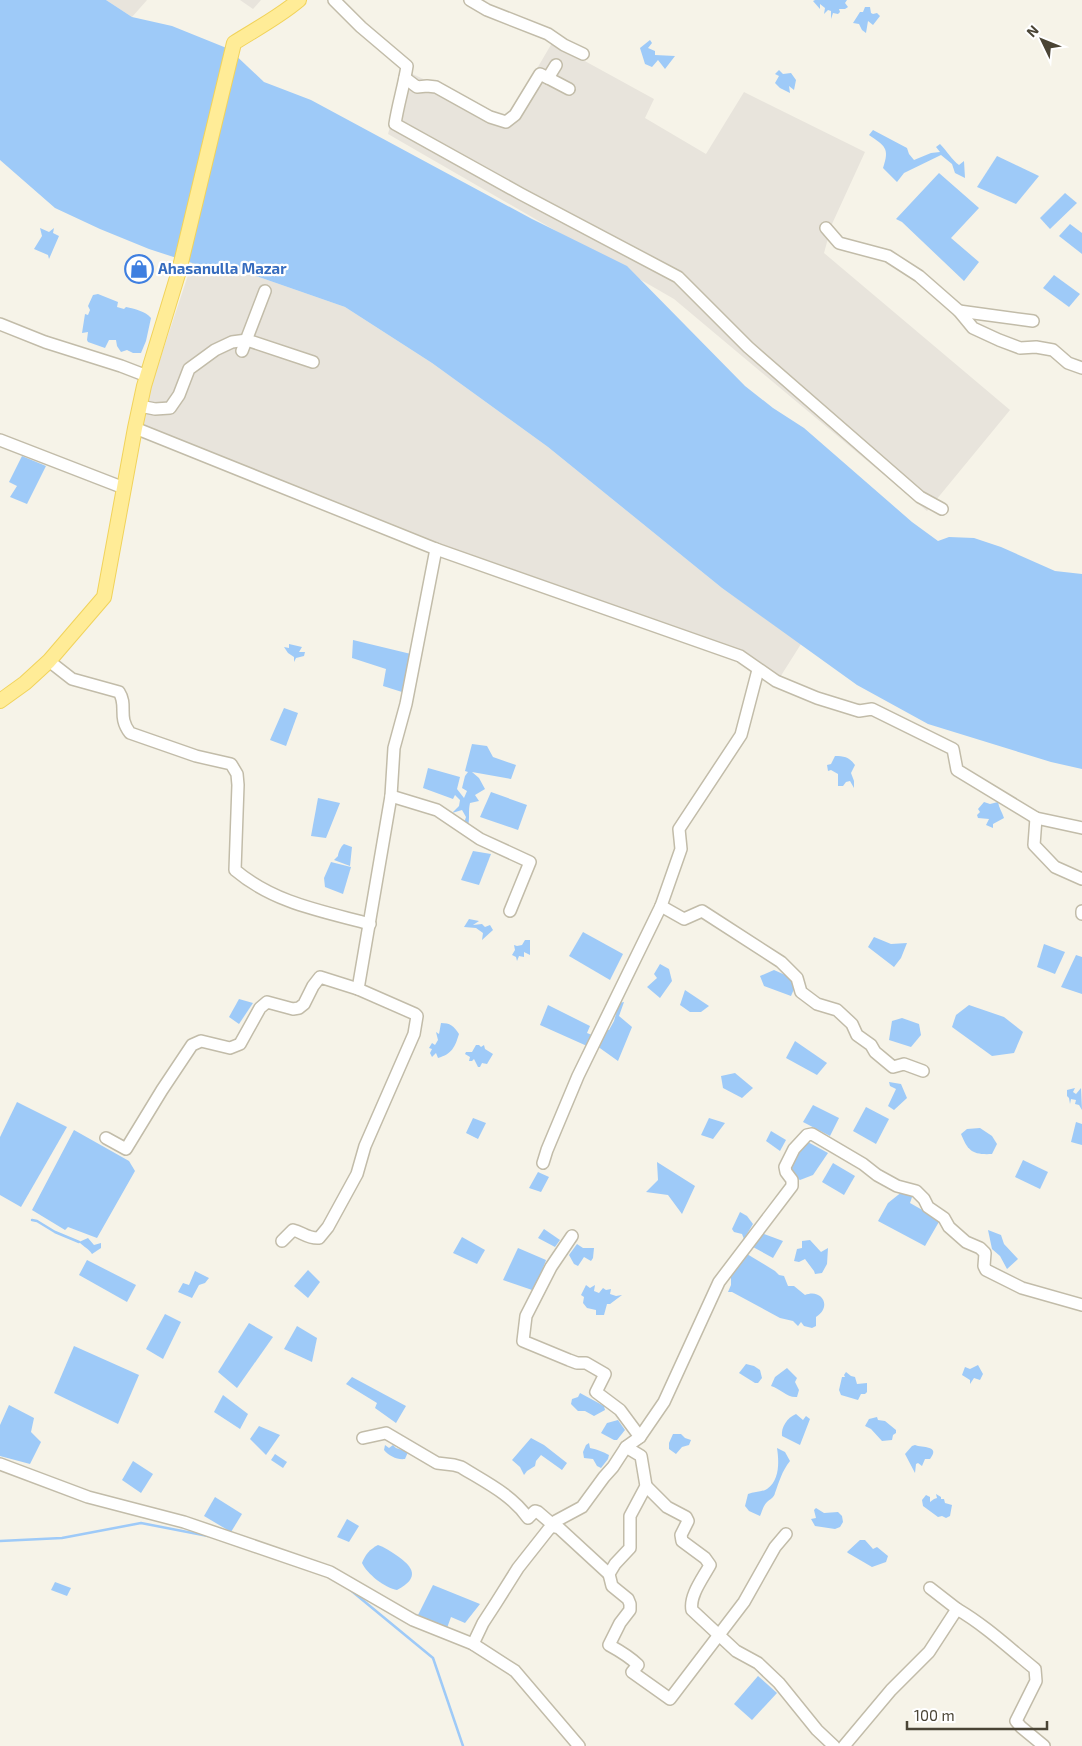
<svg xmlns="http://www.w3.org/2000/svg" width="1082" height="1746" viewBox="0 0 1082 1746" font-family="'Exo 2',sans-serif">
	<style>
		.industrial { fill: #e8e4dc }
		.water { fill: #9ecaf8 }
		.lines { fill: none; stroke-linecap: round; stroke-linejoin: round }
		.stream { stroke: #9ecaf8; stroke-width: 2.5 }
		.minor-casing { stroke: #c2bca9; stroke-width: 14 }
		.major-casing { stroke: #f1d35b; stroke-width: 16 }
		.minor { stroke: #fff; stroke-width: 11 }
		.major { stroke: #ffec97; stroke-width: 14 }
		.labels { text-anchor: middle; stroke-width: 4.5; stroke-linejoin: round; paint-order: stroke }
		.shop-label { font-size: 15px; font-weight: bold; fill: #366cbe; stroke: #fff; text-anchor: start }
	</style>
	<rect width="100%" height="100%" fill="#f6f3e8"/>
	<g class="industrial">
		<polygon points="106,0 147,0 132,17"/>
		<polygon points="240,0 261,0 253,9"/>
		<polygon points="552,43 654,99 645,118 706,154 744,92 865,152 832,224 824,253 1010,410 927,511 674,299 388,134 406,71 508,118"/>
		<polygon points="192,263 256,276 345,307 432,363 548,447 722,588 801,644 777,682 749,657 704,648 138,426"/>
	</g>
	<g class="water">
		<polygon points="0,0 106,0 132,17 172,26 229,49 264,82 311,100 532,219 627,266 745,386 773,408 804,428 912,522 938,541 949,537 974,538 1001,547 1055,571 1082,574 1082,769 1051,762 928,724 857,685 722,588 548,447 432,363 345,307 256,276 192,263 149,249 100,229 55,208 0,160"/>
		<polygon points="815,0 847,0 845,3 848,7 845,9 839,9 840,12 838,14 833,13 831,19 831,11 828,10 824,14 825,8 820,4 820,9 813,1"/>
		<polygon points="865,7 870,7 871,13 873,14 877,13 880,16 873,25 868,21 866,33 862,30 859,24 853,23 860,12 863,12"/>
		<polygon points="650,40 652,43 648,48 655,51 655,55 675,56 665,69 658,60 652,67 645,64 640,48"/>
		<polygon points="779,70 783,74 791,73 796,80 794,90 789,86 790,93 780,88 775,83 779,76 775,74"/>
		<path d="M873,130l34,18 2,6 5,6 17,-7 9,-1 -4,-5 4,-3c7,7 12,16 19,21l5,-4 1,17 -10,-5 -3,-9 -11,-9 -37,18 -7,9 -14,-14c7,-20 2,-22 -14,-33z"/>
		<polygon points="997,156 1039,176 1016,204 977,187"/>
		<polygon points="939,173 979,208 951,238 979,262 964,281 902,222 896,219"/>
		<polygon points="1065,193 1077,203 1050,229 1040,218"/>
		<polygon points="1070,224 1082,233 1082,254 1059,236"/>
		<polygon points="40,228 49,232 54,228 53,233 59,236 49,259 48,255 34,249 42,236"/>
		<polygon points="1054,275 1080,294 1069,307 1043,288"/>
		<path d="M98,294l20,8 -1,5 7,2 2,-2c9,2 19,4 25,11l-5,23 -5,12h-8l-6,-3 -6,2 -4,-6 -1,-6h-7l-4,8 -17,-6 -1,-2 1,-8 -6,1 3,-19 3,1 2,-5 -2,-4 5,-11z"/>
		<polygon points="22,456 46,466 27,504 10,497 17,486 9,482"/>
		<polygon points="353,640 411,654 402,692 383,686 386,669 352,658"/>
		<polygon points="289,644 302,647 299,652 305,652 304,656 296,658 294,662 294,657 288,653 284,647 289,648"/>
		<polygon points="284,708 298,713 286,746 270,740"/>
		<path d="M472,744l15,2 6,11 23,8 -5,14 -39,-7 7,6 6,11 -10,6 4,6 -9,2c-2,8 0,15 -2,23l-4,-3 2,-6 -4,-7 -10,3 7,-7 1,-6 -5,-5 -2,4 -30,-11 5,-20 32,9 -3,12 7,9 3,-7 -5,-3 3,-12 3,-4 -3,-1z"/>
		<path d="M835,756c9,0 14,1 20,9l-4,8 3,8v7l-4,-7 -4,1 -3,4h-5v-12l-7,-4 -3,1 -1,-6 4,-1z"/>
		<polygon points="491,792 527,805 518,830 480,817"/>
		<polygon points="318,798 340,803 326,838 311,836"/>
		<path d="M984,802l6,2 8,-2c1,6 4,10 6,16l-11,6v4l-7,-3 3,-6 -11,-1 -1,-3 3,-3 -2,-3z"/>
		<path d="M344,844l8,3 -2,19 -16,-6 4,-4c0,-3 3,-10 6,-12z"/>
		<polygon points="473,851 491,854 479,885 461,880"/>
		<polygon points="331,862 351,867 343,894 325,887 324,878"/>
		<polygon points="469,919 479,921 473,925 482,924 485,927 490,925 493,930 482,940 483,933 476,928 464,927"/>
		<polygon points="583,932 623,954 610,980 569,956"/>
		<polygon points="874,937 891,944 907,943 901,958 894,967 868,947"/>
		<polygon points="525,940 530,940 530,955 524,952 524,957 519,956 517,961 516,957 512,955 515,950 514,945 517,946 522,945"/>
		<polygon points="1044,944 1065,952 1055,974 1037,967"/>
		<polygon points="1076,955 1082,957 1082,994 1061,987"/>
		<polygon points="660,964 669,969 672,981 660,998 647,987 657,978 654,974"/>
		<polygon points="774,970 792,978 795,987 791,996 764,986 760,976"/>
		<polygon points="685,990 709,1006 701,1012 690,1012 680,1005"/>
		<polygon points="239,999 253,1003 239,1024 229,1017"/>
		<polygon points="624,1002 619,1016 632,1027 618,1061 597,1046 604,1029 609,1030 614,1021 619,1003"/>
		<polygon points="548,1005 590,1026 587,1033 592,1035 587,1046 540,1025"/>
		<polygon points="969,1005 1004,1017 1023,1032 1014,1053 992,1056 952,1027 956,1015"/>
		<polygon points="902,1018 919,1024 921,1035 911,1047 889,1040 892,1021"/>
		<path d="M441,1023c9,0 13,3 18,11 -4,13 -7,20 -21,24l-2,-5 -4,4 -2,-4 2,-4 -3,-1 3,-5 3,2 3,-5 -2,-8 3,2z"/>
		<polygon points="795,1041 827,1063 817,1075 786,1058"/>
		<polygon points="476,1045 479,1045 481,1047 484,1045 485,1049 493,1054 487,1064 482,1063 480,1067 478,1067 474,1059 472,1061 469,1061 470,1057 465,1054 466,1052 472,1052"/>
		<polygon points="735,1073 753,1088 742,1098 723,1088 721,1076"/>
		<polygon points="889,1082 901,1084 907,1098 894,1110 888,1106 896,1089 890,1086"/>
		<polygon points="1075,1088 1073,1092 1076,1094 1081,1088 1082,1110 1079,1105 1075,1104 1076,1100 1071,1099 1070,1104 1069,1098 1067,1096 1067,1090"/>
		<polygon points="17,1102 67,1127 21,1207 0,1195 0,1137"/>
		<polygon points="813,1105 839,1118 830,1136 803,1122"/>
		<polygon points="866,1107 889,1119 876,1144 853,1131"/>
		<polygon points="473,1118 486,1123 478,1139 466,1133"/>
		<polygon points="709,1118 725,1123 713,1139 701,1135"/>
		<polygon points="1076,1122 1082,1124 1082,1145 1071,1142"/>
		<path d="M980,1128l12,8 5,8 -5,10c-20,1 -24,-3 -31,-20l6,-5z"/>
		<polygon points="74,1130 129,1161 135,1171 97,1238 68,1227 65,1230 32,1210"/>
		<polygon points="771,1131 786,1140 780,1151 766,1141"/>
		<polygon points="806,1141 828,1153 813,1175 800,1180 795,1177 790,1165"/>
		<polygon points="1023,1160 1048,1172 1040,1189 1015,1177"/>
		<polygon points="657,1162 695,1186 682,1214 668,1195 646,1192 658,1180"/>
		<polygon points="833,1163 855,1176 844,1195 822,1182"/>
		<polygon points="538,1172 549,1177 541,1192 529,1188"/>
		<polygon points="903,1191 913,1194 910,1203 940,1220 925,1246 878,1221 888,1203"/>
		<polygon points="740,1212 747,1216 753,1224 744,1239 742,1234 734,1232 732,1229"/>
		<polygon points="544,1229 560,1240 555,1247 538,1238"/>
		<polygon points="988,1230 1001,1235 1004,1244 1018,1259 1007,1269 1000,1256 992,1249"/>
		<polygon points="761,1233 783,1241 773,1258 753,1247"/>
		<polygon points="462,1237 485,1250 477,1264 453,1253"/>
		<path d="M88,1238l6,7 7,-2v5l-9,6c-3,-5 -8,-7 -13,-12z"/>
		<polygon points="810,1240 821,1252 828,1248 827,1264 822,1273 815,1274 814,1271 805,1259 799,1262 794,1261 797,1249 802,1248 802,1241"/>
		<polygon points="577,1244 583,1248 594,1248 593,1258 591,1261 584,1257 578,1266 574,1264 569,1255"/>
		<polygon points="518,1248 546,1260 535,1291 503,1280"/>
		<path d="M747,1254l28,17 4,4 5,1 4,10h6l11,9c16,-7 28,11 11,22v9l-4,2 -8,-2 -3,-4 -3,4 -5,-5 -13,-3 -48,-26h-4l3,-7v-8z"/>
		<polygon points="87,1260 136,1285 127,1302 79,1275"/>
		<polygon points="308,1270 320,1282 308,1298 294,1286"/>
		<polygon points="195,1271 209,1278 205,1283 199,1285 192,1298 178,1292 183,1283 189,1285"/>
		<polygon points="586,1285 590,1288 595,1285 594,1291 599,1293 603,1288 606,1290 611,1289 610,1294 616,1296 622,1295 610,1304 607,1304 604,1315 596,1315 596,1310 587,1308 583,1303 584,1297 581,1295"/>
		<polygon points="165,1314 181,1322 163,1359 146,1349"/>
		<polygon points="249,1323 273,1337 237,1388 218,1372"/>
		<polygon points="297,1326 317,1338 312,1362 284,1349"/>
		<polygon points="74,1346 139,1375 118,1424 54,1393"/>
		<polygon points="746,1364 754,1366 760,1370 762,1378 758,1383 755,1383 739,1373"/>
		<polygon points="978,1365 983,1374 980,1380 974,1378 970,1384 970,1380 962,1375 965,1367 970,1369"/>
		<path d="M787,1368l10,10 -2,4 4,8 -2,7c-10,1 -16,-8 -26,-11l4,-9z"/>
		<polygon points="846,1372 851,1376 855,1377 857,1384 867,1383 867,1392 865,1394 861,1394 858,1400 841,1395 839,1390 842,1377 845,1377 844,1375"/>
		<polygon points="352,1377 406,1406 396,1423 375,1408 377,1403 346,1384"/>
		<polygon points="580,1393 604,1406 605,1410 594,1416 585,1411 578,1411 571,1404 572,1399 578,1397"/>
		<polygon points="223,1395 248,1414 240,1429 214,1412"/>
		<polygon points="9,1405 34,1418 31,1432 41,1442 30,1464 0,1456 0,1425"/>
		<path d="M796,1414l7,6 3,-4 4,3 -10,26 -18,-9c-1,-9 5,-18 14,-22z"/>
		<polygon points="877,1417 878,1420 885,1421 896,1430 896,1433 893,1435 892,1440 882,1441 871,1429 865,1426 869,1419"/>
		<polygon points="618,1420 625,1430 617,1440 614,1440 601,1433 607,1423"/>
		<polygon points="259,1426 280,1435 266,1455 250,1439"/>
		<polygon points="673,1434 681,1434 685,1438 691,1440 689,1445 682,1447 676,1454 669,1449 669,1443"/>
		<polygon points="531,1438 544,1445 567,1463 562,1470 541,1455 536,1461 535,1466 527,1471 524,1475 520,1467 512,1460"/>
		<path d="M589,1443l1,5c5,1 14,4 19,7l-1,4 -7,9 -4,-2 -4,-7 -9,-1 -1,-6 3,-7z"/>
		<path d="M385,1445l4,3 4,-3 3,3 12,4 -3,7c-8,1 -16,-3 -21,-9z"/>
		<path d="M915,1445c7,3 26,0 15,14h-5l-3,7 -4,-3 -2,1 -1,9 -10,-19 7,-8z"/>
		<path d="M777,1448l8,4 5,9c-8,10 -11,21 -15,32 -1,5 -5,6 -8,9 -4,4 -5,10 -7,14l-11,-5 -4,-5 3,-12c6,-2 14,-2 19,-5 13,-9 12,-28 10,-41z"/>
		<polygon points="275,1454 287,1462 283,1468 271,1460"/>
		<polygon points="133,1461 153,1474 141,1493 122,1480"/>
		<polygon points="936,1494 941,1497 941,1499 944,1499 945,1503 952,1505 950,1516 946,1518 942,1516 938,1517 923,1506 922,1500 926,1495 930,1497 930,1502 934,1499 937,1498"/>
		<polygon points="215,1497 242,1514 231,1532 204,1516"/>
		<polygon points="816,1508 824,1513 838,1512 842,1516 843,1522 840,1527 835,1529 815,1526 811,1519 816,1518 814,1510"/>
		<polygon points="347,1519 359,1526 349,1542 337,1537"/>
		<polygon points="860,1540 865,1540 873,1549 877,1547 888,1556 886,1562 872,1567 848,1553 847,1552"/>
		<path d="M378,1545c6,2 12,6 18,10 18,12 24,23 1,35 -12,-2 -30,-16 -35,-27 3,-8 8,-14 16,-18z"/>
		<polygon points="55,1582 71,1588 67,1596 51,1590"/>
		<polygon points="433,1585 480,1604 465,1623 451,1617 447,1628 418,1615"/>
		<polygon points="758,1676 777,1693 752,1720 734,1704"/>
	</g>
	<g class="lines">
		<g class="stream">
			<polyline points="32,1220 37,1221 55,1232 79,1242"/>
			<polyline points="0,1541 62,1538 141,1523 208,1536"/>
			<polyline points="348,1588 433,1658 463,1746"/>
		</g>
		<defs>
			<g id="minor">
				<path d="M334,0l27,27 46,39c-3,20 -9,38 -12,58l126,70 157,83 70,70 172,150 22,12"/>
				<polyline points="470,0 487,10 548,34 564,45 583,54"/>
				<polyline points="405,78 417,87 427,86 436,87 490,117 506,122 515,115 540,74 548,78 556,65"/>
				<polyline points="548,78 569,89"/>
				<polyline points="826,228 839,243 888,256 919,276 959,311 973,328 999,340 1020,348 1036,347 1053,350 1068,363 1082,368"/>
				<polyline points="959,311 1033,321"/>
				<polyline points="0,324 45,342 121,366 147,376"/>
				<polyline points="242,351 265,291"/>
				<polyline points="140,406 155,409 170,408 179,395 189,369 215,350 232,342 247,340 313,362"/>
				<polyline points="135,428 436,549 740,656 776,681 817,698 859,711 872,709 953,749 957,770 1036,818 1082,828"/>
				<polyline points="0,440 124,488"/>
				<path d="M49,661l23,18 47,13c9,14 -2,24 11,41l66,23 35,8 6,10 1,11 -3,85c39,33 87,41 135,54"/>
				<polyline points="391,796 437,810 480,839 530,862 510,911"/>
				<polyline points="1036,818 1034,845 1055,867 1082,879"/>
				<polyline points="661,906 684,919 702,911 781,962 797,978 801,992 817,1004 837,1010 852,1024 857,1035 871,1045 875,1052 893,1067 904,1064 923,1071"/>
				<polyline points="1082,911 1082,914"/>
				<polyline points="358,989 391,796 394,748 406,704 436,549"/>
				<path d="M106,1138l20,11 36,-59 30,-45 9,-4 29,7 10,-4 20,-36 7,-6 26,7 6,-1 5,-4 9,-18 7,-9 38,12 57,25 2,2 -3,18 -49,112 -8,28 -29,53 -9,11c-11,1 -17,-6 -26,-8l-11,11"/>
				<polyline points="543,1163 547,1150 578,1076 661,906 681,849 679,829 741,735 758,670"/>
				<polyline points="572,1236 551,1267 526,1316 523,1341 569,1360 577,1363 586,1363 605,1374 596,1392 620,1410 640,1437"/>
				<path d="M363,1438l23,-5 51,30 17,2 7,2c24,15 50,27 67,51l7,-7 3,1 14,12"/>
				<path d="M626,1447l15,9 5,30 -16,30v32l-15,16 -6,10 3,12 16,13 2,5v6l-10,13 -11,22c11,6 20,11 29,20l-6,7 38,27 74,-97 31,-55 11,-13"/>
				<polyline points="0,1464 88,1497 184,1522 330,1572 413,1620 473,1644 515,1671 579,1746"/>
				<path d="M646,1486l21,21 19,10 2,4 -7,14 1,6 23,17 5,7c-7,13 -21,31 -18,45l44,41 22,12 21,20 38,47 17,16"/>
				<polyline points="551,1526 559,1528 609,1574"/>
				<path d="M957,1609c29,17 52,39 78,60l1,12 -20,40 5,6 23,19"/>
				<polyline points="473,1644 483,1623 496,1603 518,1568 548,1530 556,1521 582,1507 604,1477 613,1467 626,1447 640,1437 664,1402 719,1282 792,1186 792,1180 786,1172 785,1167 794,1149 807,1135 812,1134 863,1164 877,1175 897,1186 916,1191 924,1199 928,1207 944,1218 949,1227 966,1242 980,1248 985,1253 984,1266 986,1270 1022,1288 1082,1305"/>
				<polyline points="844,1746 891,1690 929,1652 957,1609 930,1588"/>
			</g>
			<path id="major" d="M0,701l25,-18 24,-22 55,-64 31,-169 9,-42 35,-115 55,-228c22,-14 45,-26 65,-43"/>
		</defs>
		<use href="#minor" class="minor-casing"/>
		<use href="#major" class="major-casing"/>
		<use href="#minor" class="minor"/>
		<use href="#major" class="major"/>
	</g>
	<defs>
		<symbol id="shop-ring" viewBox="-11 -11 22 22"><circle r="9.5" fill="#fff" stroke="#3f7fe0" stroke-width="1.5"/><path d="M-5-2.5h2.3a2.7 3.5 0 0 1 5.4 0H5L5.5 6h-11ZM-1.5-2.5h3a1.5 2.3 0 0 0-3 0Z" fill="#3f7fe0"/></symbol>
	</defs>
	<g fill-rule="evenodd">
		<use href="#shop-ring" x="123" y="253" width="32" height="32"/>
	</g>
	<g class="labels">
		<g class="shop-label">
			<text x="158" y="274">Ahasanulla Mazar</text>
		</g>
	</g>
	<g transform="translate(1042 40) rotate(313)" stroke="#ffffff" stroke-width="4" paint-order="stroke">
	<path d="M0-4L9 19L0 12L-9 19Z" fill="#4a4435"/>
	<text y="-8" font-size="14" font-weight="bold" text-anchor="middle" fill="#4a4435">N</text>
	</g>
	<path d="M907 1721v8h140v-8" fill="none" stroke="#4a4435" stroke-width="2.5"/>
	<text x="914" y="1721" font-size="15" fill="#4a4435" stroke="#ffffff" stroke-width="4" paint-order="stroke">100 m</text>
</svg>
